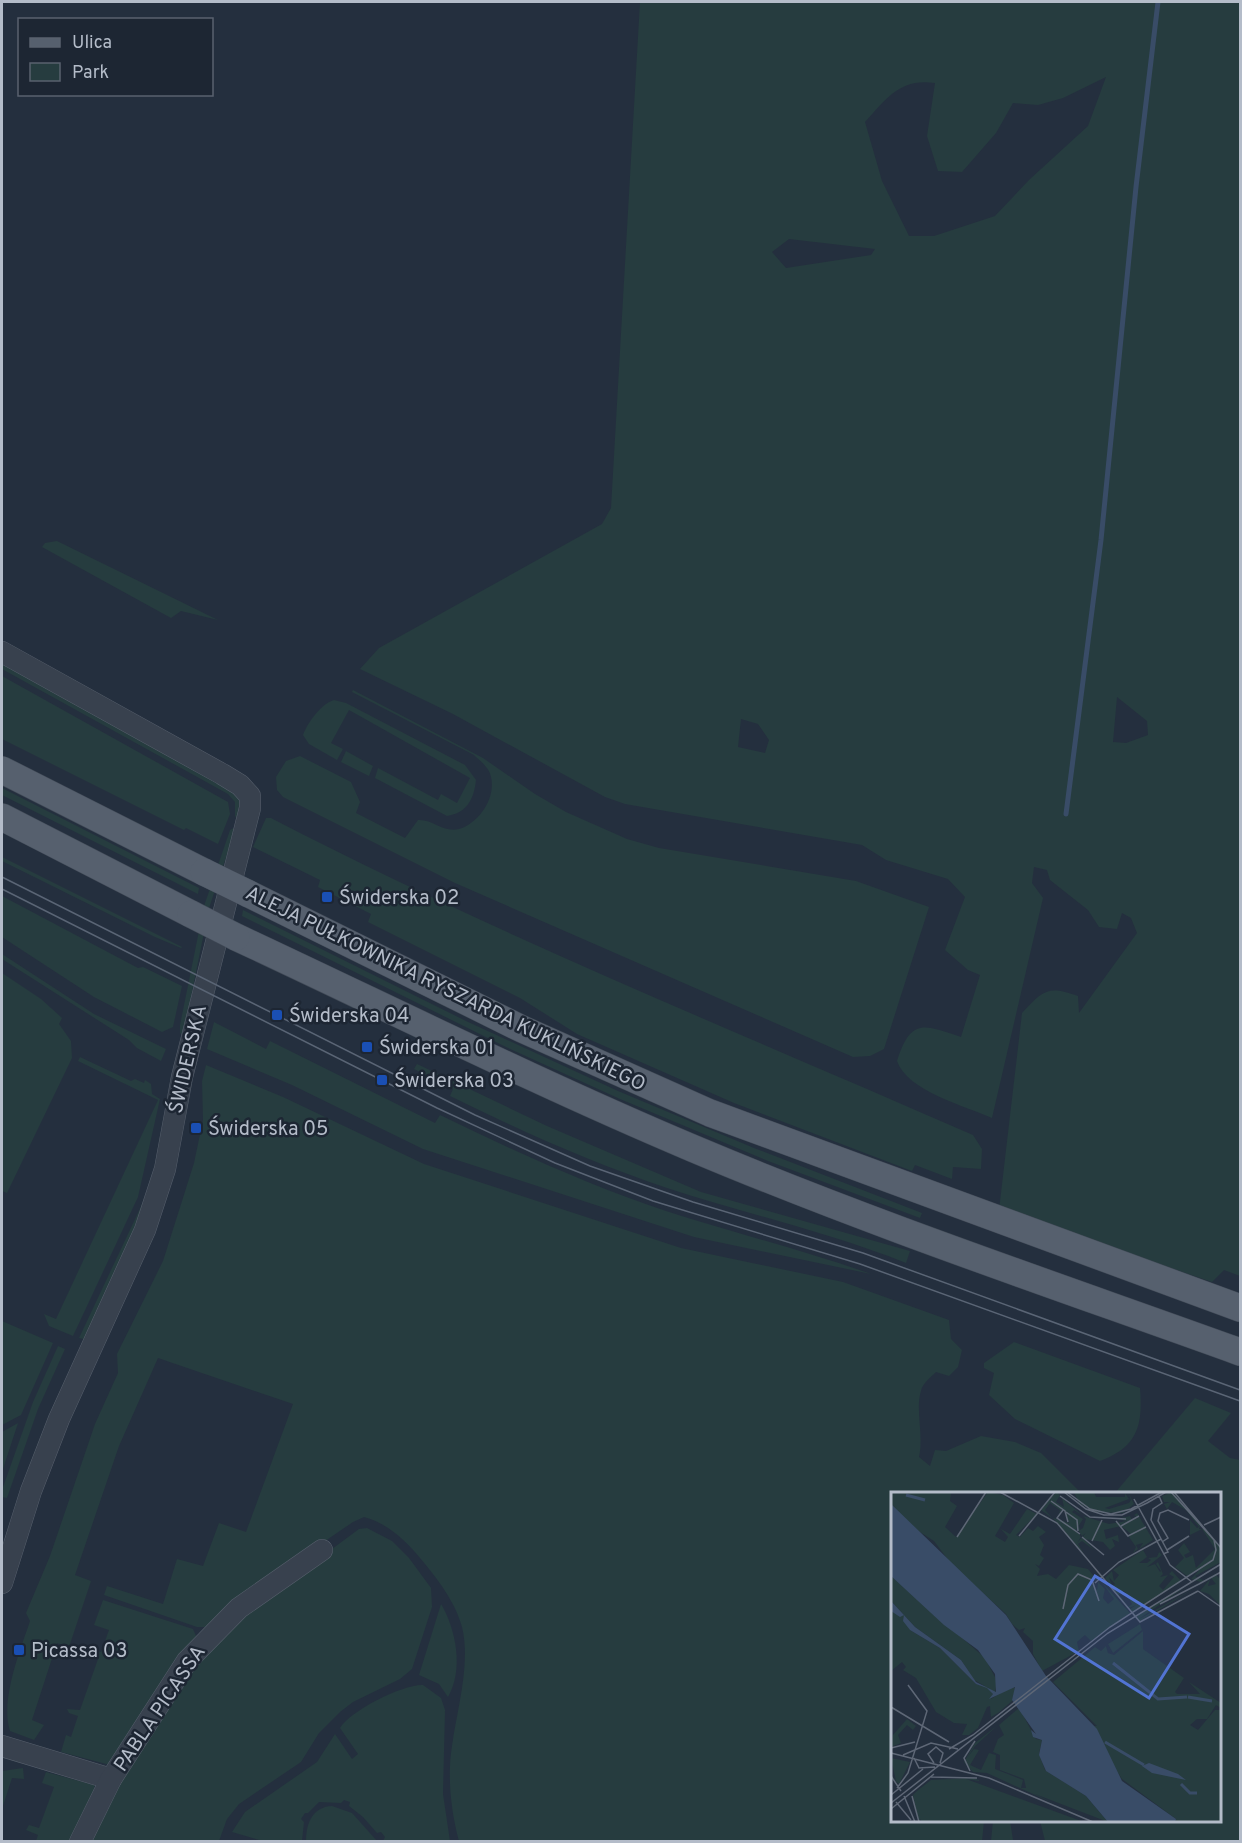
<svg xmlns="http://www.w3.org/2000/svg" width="1242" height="1843" viewBox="0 0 1242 1843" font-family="Overpass,sans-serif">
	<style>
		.green { fill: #263c3f; fill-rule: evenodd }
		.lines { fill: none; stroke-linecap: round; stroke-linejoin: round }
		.stream { stroke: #394c67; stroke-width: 5 }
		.minor-casing { stroke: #565f6c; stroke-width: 22 }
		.major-casing { stroke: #414a57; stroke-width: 28 }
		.minor { stroke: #38414e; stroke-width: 21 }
		.major { stroke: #56606e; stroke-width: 27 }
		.tram { stroke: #5a6575; stroke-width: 1.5 }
		.major-bridge-casing { stroke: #414a57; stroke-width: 28; stroke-linecap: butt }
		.major-bridge { stroke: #56606e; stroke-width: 27 }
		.transit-dot { fill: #1a4fb4; stroke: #1d2633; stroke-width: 2 }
		.labels { text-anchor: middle; stroke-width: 5; stroke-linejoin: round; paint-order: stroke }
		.poi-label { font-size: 20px; fill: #b4bcc9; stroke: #1d2633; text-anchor: start }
		.street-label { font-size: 20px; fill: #b4bcc9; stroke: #1d2633 }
		.inset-river { fill: none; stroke: #394c67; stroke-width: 3 }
		.inset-road { fill: none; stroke: #5e6776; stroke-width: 1.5 }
		.view { fill: #5274d3; fill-opacity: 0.15; stroke: #5274d3; stroke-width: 3 }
		.inset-edge { fill: none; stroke: #b4bcc9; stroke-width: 3 }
	</style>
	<rect width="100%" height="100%" fill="#242f3e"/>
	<g class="green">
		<path d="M640,2h600v1274l-16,-6 -12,12 -213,-72 23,-197c21,-23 26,-28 56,-17l1,17 58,-80 -6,-15 -9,-5 -5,16 -18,-2 -11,-17 -38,-30 -3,-10 -13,-3 -2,16 11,15 -51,220c-27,-12 -85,-27 -95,-57 14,-44 27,-36 64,-24l19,-62 -12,-5 -23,-20 20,-53 -17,-18 -62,-19 -24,-15 -237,-41 -20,-7 -152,-83 -93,-45 19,-21 223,-124 9,-16zM1106,77l-18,49 -59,54 -34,36 -61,20h-25l-27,-55 -17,-59c22,-24 35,-44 70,-39l-8,53 11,35 24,1 34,-39 17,-30 25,2 25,-7zM789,239l86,10 -4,6 -85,13 -14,-16zM1117,697l30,24 1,14 -22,8 -13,-1zM741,719l17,5 11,16 -4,13 -27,-6z"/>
		<polygon points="57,541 218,620 181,611 171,618 42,547 45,543"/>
		<polygon points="2,662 233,789 240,800 239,821 235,816 235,802 228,794 2,669"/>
		<polygon points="2,676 228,802 230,814 218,844 186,828 184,830 2,739"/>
		<path d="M353,690l130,68 52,36 31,18 61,27 32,9 197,33 73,26 -45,142 -14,7 -17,1 -398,-174 -172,-86 -6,-7 -1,-13 10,-16 14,-5 51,26 9,20 -4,11 49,25 13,-18c15,-1 25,13 41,9 20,-6 37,-31 32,-52 -2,-10 -11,-16 -17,-22l-122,-63z"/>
		<path d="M334,700l12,3 119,62 11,15c-2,19 -9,33 -29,36l-72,-38 3,-10 60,32 3,-6 16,9 13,-25 -121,-68 -18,33 12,6 -6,11 -28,-16 -6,-9c5,-13 18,-31 31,-35z"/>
		<polygon points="346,751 373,766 369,776 341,762"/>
		<polygon points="2,788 199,888 198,894 2,795"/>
		<path d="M266,818h5c228,118 467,214 702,317l9,14 -1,20 -28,-2 -1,12 -37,-14 -3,6 -178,-68 -157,-69 -57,-36 -152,-76 3,-8 -53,-27 2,-7 -67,-33z"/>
		<polygon points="236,827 209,908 183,1036 180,1033 180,1025 204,906 230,830"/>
		<polygon points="2,857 182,947 181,948 155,937 2,861"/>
		<polygon points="2,896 138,968 143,967 182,986 173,1027 162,1032 94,997 2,937"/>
		<polygon points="243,910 466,1021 618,1091 754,1148 922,1213 920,1218 768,1161 620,1099 506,1047 242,916"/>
		<polygon points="2,954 94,1014 166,1049 161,1061 137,1048 129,1040 2,959"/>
		<polygon points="2,973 41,999 62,1018 59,1024 71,1041 72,1058 7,1193 2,1191"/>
		<path d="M214,1022l52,27 4,-8 165,82 5,-8c74,36 148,70 226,96 68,22 137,39 205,63l-177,-37 -271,-88 -131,-64 -85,-36z"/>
		<polygon points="80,1057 131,1081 135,1079 144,1083 145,1080 151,1084 152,1094 160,1099 138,1197 73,1336 49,1326 44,1314 56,1319 158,1100 78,1061"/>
		<path d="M417,1064l130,62 154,66 209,59 -4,12c-78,-31 -159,-49 -239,-75 -75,-25 -146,-57 -217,-92l3,-7 -39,-20z"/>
		<path d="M206,1065l77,32 141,67 257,84 162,34 106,38 2,19 11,11 -4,17 -9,9 -13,-4c-5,5 -14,12 -15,19 -6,18 3,44 -2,66l11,9 5,-16 11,1 35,-15 34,6 26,11 40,40 -189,1v326l92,1 -2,20h-523c-8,-29 -12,-65 -7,-95 5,-37 19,-82 10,-119 -6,-23 -23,-46 -37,-63 -17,-21 -35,-40 -61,-47l-11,5 -129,88 -18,17h-9l-93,-32 3,-9 56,18 14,-45 26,7 16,-43 27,9 47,-128 -135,-46 -39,88 -44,129 16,6 -22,66 -12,-4 -25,77 12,5 -10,15 -24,-9c-10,-31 10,-80 20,-110l-4,-8 24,-57 45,-132 23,-51 -1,-19 46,-93 31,-98 9,-43 -1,-39z"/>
		<polygon points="145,1198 135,1231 84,1339 79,1338"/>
		<polygon points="2,1321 53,1343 21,1415 2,1425"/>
		<path d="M1014,1342l126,46c3,37 -2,59 -40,73l-85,-42 -26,-24 5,-22 -10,-5v-5z"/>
		<polygon points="58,1346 65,1349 38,1409 7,1498 2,1497 2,1490 33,1402"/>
		<polygon points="1195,1398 1231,1413 1208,1441 1230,1458 1240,1460 1240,1841 1045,1841 1040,1821 1220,1820 1220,1494 1115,1493"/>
		<polygon points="18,1423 2,1472 2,1432"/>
		<polygon points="367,1528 392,1541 409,1558 431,1588 432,1607 412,1669 400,1679 353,1702 340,1712 319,1733 301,1762 239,1804 227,1819 219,1841 90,1842 106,1805 197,1657 224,1629 359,1529"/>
		<polygon points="103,1600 193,1629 196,1636 110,1765 61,1752 66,1735 71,1737 78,1716 69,1713 67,1709 80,1710 98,1659 86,1650 90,1648 101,1652 109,1630 94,1625"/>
		<path d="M441,1604c15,25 23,66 7,93l-9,-13 -20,-9z"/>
		<path d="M423,1685l18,13 4,12 -2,84 7,47h-67l2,-4 -4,-5 -4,1 -14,-16 -14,-11 1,-4 -6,-2 -3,3 -22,-1 -11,11h-3l-4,6 3,3 -2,19h-39l-31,-9 13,-20 72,-50 18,-28 17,25 6,-5 -18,-26c10,-17 63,-44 83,-43z"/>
		<polygon points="23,1768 24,1779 12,1778 2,1809 2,1771"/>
		<polygon points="46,1772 94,1785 95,1789 73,1841 36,1841 38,1835 26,1830 29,1825 39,1828 54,1787 42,1783"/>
		<path d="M332,1806l20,7 25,28h-71c0,-17 6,-34 26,-35z"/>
		<polygon points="993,1821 1010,1821 1013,1840 1016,1841 991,1841"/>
	</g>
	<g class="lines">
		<polyline class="stream" points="1066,814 1101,540 1136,187 1158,2"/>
		<defs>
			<g id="minor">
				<polyline points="2,652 222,774 240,785 250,796 250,808 182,1077 165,1169 145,1230 59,1419 31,1491 2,1583"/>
				<polyline points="2,1746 111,1779"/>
				<polyline points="80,1842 111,1779 187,1661 239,1608 322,1550"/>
			</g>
			<g id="major">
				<polyline points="2,770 204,872"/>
				<polyline points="2,817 191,914"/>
				<polyline points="249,894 522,1029 710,1113 1240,1308"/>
				<path d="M236,937c152,71 302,146 456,211 180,76 365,138 548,204"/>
			</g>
		</defs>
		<use href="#minor" class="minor-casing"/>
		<use href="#major" class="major-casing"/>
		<use href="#minor" class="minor"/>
		<use href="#major" class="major"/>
		<g class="tram">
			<polyline points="2,877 475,1115 590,1166 693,1202 863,1253 1240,1390"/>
			<polyline points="2,889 437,1108 555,1163 653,1201 860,1264 1240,1401"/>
		</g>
		<defs>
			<g id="major-bridge">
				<polyline points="204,872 249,894"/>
				<polyline points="191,914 236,937"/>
			</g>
		</defs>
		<use href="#major-bridge" class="major-bridge-casing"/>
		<use href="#major-bridge" class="major-bridge"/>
	</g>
	<g class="transit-dot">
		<rect x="321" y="891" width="12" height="12" rx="3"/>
		<rect x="271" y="1009" width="12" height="12" rx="3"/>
		<rect x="361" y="1041" width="12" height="12" rx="3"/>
		<rect x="376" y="1074" width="12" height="12" rx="3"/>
		<rect x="190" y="1122" width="12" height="12" rx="3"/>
		<rect x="13" y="1644" width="12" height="12" rx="3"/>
	</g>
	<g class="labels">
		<g class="poi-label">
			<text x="339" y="904">Świderska 02</text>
			<text x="289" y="1022">Świderska 04</text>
			<text x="379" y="1054">Świderska 01</text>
			<text x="394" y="1087">Świderska 03</text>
			<text x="208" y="1135">Świderska 05</text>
			<text x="31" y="1657">Picassa 03</text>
		</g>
		<g class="street-label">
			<text transform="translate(446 988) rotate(26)" y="7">ALEJA PUŁKOWNIKA RYSZARDA KUKLIŃSKIEGO</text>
			<text transform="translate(187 1059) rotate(-77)" y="7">ŚWIDERSKA</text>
			<text transform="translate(159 1708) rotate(-56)" y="7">PABLA PICASSA</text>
		</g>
	</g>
	<g transform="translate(891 1492)">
		<rect width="330" height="330" fill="#242f3e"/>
		<path d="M0,0h60l-1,9 7,5 -12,21 11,10 32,-45 15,3 11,8 -19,33 10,6 3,-5 -7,-8 9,5 17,-25 10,5 -21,21 4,2 8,-9 5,3 5,-5 8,6 -7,5 5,8 -4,10 4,3 -5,8 -4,-2 5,5 -3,7 11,-2 8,5 13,-14 19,4 9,11 -6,-1 6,11 1,-8 7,7 -2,9 5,6 6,-5 -14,-19 30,33 -39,28 -6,-6 -8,7 2,9 -37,20 -9,-17v-13l-10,-9 2,-4 -6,2 -7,-6 -6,-10 -54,-49 -18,-24 -25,-16 -18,-21zM165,0l17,12 -13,-9 -4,7 8,5 -2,-9 20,17 -8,-5 -2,2 11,7 -7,11 5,7 -4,6 9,-10 -4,3 -4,-6 1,-4 1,4 3,-2 3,-9 -3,-3 26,8 18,-3 -10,-2 13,-3 2,4 6,-2 -4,-3 3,-2 16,27 -14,9 4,-6 -7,2 2,4 -5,4 3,-6 -7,-10 2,-3 -10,-8 -17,4 2,9 12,-4 1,7 -7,-3 3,7 -5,4 -7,-8 -19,-3 10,11 -12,-9 -4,3 6,10 -31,-36 16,5 -3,-10 3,1 -7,-5 -4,8 2,-7 -10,-7 -5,7 7,8 -11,-8zM183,0h20l2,5h29v-4l4,6 -24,9 4,1 20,-6 2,-3 -3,-8 6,12 -11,9 -28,-1 -16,-9zM282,0l27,34 -1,3h7l15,19v14l-26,14 9,5 17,-10 -20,11 -10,-3 10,-11 -14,8 -12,-9 9,-9 -6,-8 6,-7 6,9 -6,3 2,3 7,-3 3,13 19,-19 -13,-20 -12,6v-15l7,8 2,-1 -13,-17 -14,-8 -5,7 -3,-5 6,-2h-6l-2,-6zM252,58l4,7 -8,6h8l4,-3 -3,-2 9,-1 2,-5 3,3 -15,12 8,-3 5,8 1,-1 -5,-7 2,-2 5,12 -3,3 8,-2 -9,11 4,4 11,-13 -5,-3 3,-3 9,10 -48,31 4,4 51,-31 -49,34 56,-31 -55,33 -10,-12 6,-4 -7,3h-2l-1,-1 -7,-13 9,13 4,-3 -8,-13 -6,4 -6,-8 3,-3 -6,-7 3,9 -7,-8 7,-7 2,10 5,-6 -6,-5zM330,80v34l-12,-12 -9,-3 10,-12 -2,7 8,-2 -5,-6 5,-3 3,3zM0,84l94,82 12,23 -2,12 -8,-6 6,7 -2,5 20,-13 4,2 -3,13 -14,12 -7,4 -1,-11 -3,1 -9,21 -9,7h-7l5,-11 -13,-1 -18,-11 -20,-34 -13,-8 3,-3 -4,-5 -11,9v-60l13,4 6,15 30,18 36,36 9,2 -11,-6 -13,-20 -46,-33 -24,-26zM249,132l2,6 -29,23 -5,-9zM252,139v18l41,29 -9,14 2,2h23l-11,-12 32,21v5l-5,-3 -9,14h-10l-7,6 8,5 17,-20h6v112h-46l1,-3 -54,-40 -16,-24 -12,-29h3l-44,-44 42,-35 6,4 5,-5 2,7 6,2zM128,216l17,31 6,1 -3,14 6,16 41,26 22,26 -73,-28 20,10 -68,-31 -14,-1 -9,-10 11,-19 23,-18 -23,21 -8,12 7,-9 5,1 -9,15 11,5 8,-17 7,2 -1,14 28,11 -2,8h5l-2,-9 -24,-9v-15l-7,-3 5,-13 6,-4 -5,-10zM16,227l9,7 -3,4 -6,-5 -9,10 3,8 -10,4 2,-12zM0,266l19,4 -11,22 -5,-4 -3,-6 5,7zM82,286l8,3 -15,-2 118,43h-162l-2,-3 -1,3 -6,-27 4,-4 14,-11z" fill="#263c3f"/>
		<path d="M0,12l115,111 40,61 51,53 25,52 54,38 -1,3h-67l-22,-26 -40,-25 -7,-16 3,-15 -9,-3 -2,-7 5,4 -24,-34 3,-13 -26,12 4,-5 -6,-6 -11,-4 -36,-36 -30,-18 -7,-9 1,-6 -4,2 -9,-6v-10l24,26 46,33 15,22 20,10 -1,-18 -17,-24 -34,-25 -53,-49zM258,271l29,11 8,6 -34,-7 -10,-7z" fill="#394c67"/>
		<path class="inset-river" d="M15,3l19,5M222,171l45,36 29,-2M297,205l24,4M214,250l39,23M290,292l9,9h7"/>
		<path class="inset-road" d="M109,0l57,31 83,99 58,-31M173,0l22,17 18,6h18l25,-12M176,0l23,17 21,5 20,-5 31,-17M283,0l47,56M169,4l30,21 36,2M268,4l3,7 -9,6 -2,11 17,32 -5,2M243,7l36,66 22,17M160,9l14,10 3,11M256,11l19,-11M172,18l-6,8 23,16M175,20l11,8 1,11M225,29l12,15 18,-9M313,33l17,-8M230,34l18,-10M128,44l36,-44M66,45l29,-45M191,45l22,18M201,49l10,-21M271,50l6,-4 -10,-17 2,-8 8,-3 21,10M276,58l22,-14M204,91l24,-21 42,-23M308,92l22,-12M307,99l23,16M269,112l39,-20M172,117l5,-24 10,-11 14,6 7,21M0,215l58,35M0,256l24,-6M58,257l24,-14 137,-108 103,-67 3,-10 -2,-10 -43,-48M0,261l98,25 104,44M12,263l28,-12 27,6M23,266l5,10 16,-1M43,271l-6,-9 8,-7 7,6 -3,10M79,279l-6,-13 11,-17M0,284l10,15M40,285l46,1M6,296l11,-15 19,-62 -19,-26M0,303l32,-26M13,304l11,26M21,304l7,26M5,310l15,18M0,311l217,-170 113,-69M0,317l43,-35"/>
		<path class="view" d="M204,84l94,58 -40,64 -94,-59z"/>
		<rect width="330" height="330" class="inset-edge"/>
	</g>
	<rect width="1242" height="1843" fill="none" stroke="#b4bcc9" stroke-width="6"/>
	<rect x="18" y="18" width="195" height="78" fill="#1d2633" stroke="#59626f" stroke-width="1.5"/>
	<rect x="30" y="38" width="30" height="9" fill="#56606e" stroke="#59626f" stroke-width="1.5"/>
	<text x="72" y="48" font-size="18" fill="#b4bcc9">Ulica</text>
	<rect x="30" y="63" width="30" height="18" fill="#263c3f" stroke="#59626f" stroke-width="1.5"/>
	<text x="72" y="78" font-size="18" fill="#b4bcc9">Park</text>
</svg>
